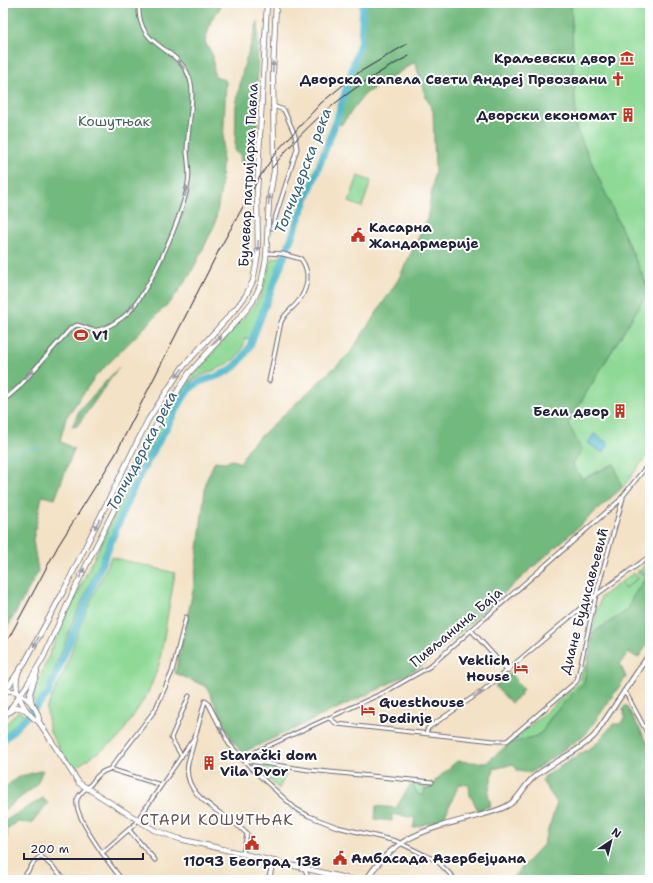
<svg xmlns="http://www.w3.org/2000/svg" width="653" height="883" viewBox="0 0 653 883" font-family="'Shantell Sans',sans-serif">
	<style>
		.green { fill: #8dd995; stroke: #587e68 }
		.forest { fill: #72b97e; stroke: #4a6e5c }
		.water { fill: #4fb9cc; stroke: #386e84 }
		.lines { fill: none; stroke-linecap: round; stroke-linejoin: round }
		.stream { stroke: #4fb9cc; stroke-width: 1 }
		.river { stroke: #4fb9cc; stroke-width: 7 }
		.minor-casing { stroke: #6b656c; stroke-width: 5 }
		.tertiary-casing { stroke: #6b656c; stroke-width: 6 }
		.secondary-casing { stroke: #6b656c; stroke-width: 6 }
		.minor { stroke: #fff; stroke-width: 3 }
		.tertiary { stroke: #fff; stroke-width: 4 }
		.secondary { stroke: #fff; stroke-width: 4.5 }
		.rail { stroke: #22223b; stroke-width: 1 }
		.oneway { fill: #9c9ca7 }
		.labels { text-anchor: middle; stroke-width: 4; stroke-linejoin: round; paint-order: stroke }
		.poi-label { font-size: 14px; font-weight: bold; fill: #22223b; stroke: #fff; text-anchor: end }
		.park-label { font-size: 14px; fill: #47625a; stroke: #fff }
		.street-label { font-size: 14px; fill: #22223b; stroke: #fff }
		.water-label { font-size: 15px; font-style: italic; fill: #345e75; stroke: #fff }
		.neighbourhood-label { font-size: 15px; letter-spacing: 1px; fill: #665055; stroke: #fff }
	</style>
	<rect width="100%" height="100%" fill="#fff"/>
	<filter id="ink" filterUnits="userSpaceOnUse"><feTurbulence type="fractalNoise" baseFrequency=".025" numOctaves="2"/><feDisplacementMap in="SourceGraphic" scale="8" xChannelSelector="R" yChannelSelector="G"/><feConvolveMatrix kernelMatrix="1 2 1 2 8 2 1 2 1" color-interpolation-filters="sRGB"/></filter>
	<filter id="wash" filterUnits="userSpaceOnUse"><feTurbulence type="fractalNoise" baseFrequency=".012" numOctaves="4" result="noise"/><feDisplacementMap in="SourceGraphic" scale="16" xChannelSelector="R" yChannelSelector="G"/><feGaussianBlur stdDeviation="0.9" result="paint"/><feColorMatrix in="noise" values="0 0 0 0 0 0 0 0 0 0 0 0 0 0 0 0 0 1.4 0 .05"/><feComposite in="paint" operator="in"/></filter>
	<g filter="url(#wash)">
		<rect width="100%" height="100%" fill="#f3e2c6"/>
		<g class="green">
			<polygon points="571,3 650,3 650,452 622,488 614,464 582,479 572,464 568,423 649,290 576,128"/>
			<polygon points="358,176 371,181 362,207 349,202"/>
			<path d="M283,256l-33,83 -5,-1c-4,30 -33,29 -54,44l-52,91 -2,-1 29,-57 19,-29 74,-87 5,-14 7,-26z"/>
			<polygon points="131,482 134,482 70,629 46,692 36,704 33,699 33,694 61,626"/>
			<path d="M111,557l64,16 -16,92 -11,28 -29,45 -43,29 -4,-1c-7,-11 -18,-23 -22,-35 -2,-7 -1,-13 -4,-22l18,-37 17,-49z"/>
			<polygon points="650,562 650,571 632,598 628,610 594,632 584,683 552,715 543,731 536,736 509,744 576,686 580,681 583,667 586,668 590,651 587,650 601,597 620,583 624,589 645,573 638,575 637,570 641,571 644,565 649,568 646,565"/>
			<polygon points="634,573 638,578 625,588 621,582"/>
			<polygon points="18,711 24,715 3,737 3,727"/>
			<polygon points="260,766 288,770 279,789 259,770"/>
			<polygon points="414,784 426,786 423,796 418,794 413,785"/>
		</g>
		<g class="forest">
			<polygon points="3,3 219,3 220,8 211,20 205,42 213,56 214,75 226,81 221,189 215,224 203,249 190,275 171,301 95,377 77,402 66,418 60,441 74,449 55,499 42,496 33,540 38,572 3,635"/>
			<polygon points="363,3 571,3 576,128 649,290 568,423 582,451 572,464 582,479 614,464 622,488 423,665 381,688 242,753 231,739 207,687 175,673 193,591 206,481 215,461 224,462 233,460 240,463 249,447 350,353 398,280 427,220 435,170 433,111 425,95 415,62 365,94 341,125 336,122 361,40"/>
			<polygon points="258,22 257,130 253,182 248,188 243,181 249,177 246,165 241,165 240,154 235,152 236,105 243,69"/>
			<polygon points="119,367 77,426 72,427 79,411"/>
			<polygon points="650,571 650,641 638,658 628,652 620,664 626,677 586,734 530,773 518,771 513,764 494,769 488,793 491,806 478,810 470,795 469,785 459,784 444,818 413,828 415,818 392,814 392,821 375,819 376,806 396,808 410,785 413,785 418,794 423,796 425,789 429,789 430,784 435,783 435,781 457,761 486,763 509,744 536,736 543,731 552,715 584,682 594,632 628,610 632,598"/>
			<polygon points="510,673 523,690 520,692 521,695 511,703 495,686"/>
			<polygon points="626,705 650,747 650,880 513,880 512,878 543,845 557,803 542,781 545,776 595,745 613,724 620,724 625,717 623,708"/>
			<polygon points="43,770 36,786 3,811 3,789 18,777"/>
			<polygon points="43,798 48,803 32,823 17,822 7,830 7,838 3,841 3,822"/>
		</g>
		<polygon class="water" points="594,434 609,444 603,453 588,443"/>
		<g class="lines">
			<g class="stream">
				<polyline points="3,456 7,457 23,448 41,448"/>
				<polyline points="44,704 46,696"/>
			</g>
			<path class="river" d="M3,741l45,-47 82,-198 11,-23 44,-78c13,-18 26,-14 43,-24 10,-5 15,-14 21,-23l87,-226 25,-82 2,-37"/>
		</g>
	</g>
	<g filter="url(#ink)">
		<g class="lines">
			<defs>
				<g id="minor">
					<polyline points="272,228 297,149 295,135 284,110 273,106"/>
					<path d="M267,253l16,1 18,5c10,13 7,31 -4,44 -6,7 -13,11 -16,19l-12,59"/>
					<path d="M3,401l16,-14 52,-59 6,-3c7,1 14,7 21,5 10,-2 24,-11 31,-18 22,-24 54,-97 59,-129 2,-11 0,-20 -1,-31 0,-7 1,-16 2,-24 1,-14 5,-32 2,-45 -9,-39 -55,-31 -52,-80"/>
					<polyline points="471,630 508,671"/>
					<polyline points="624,693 627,695 650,738"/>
					<polyline points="329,718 337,724 494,741 507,741 577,681 596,595 623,498"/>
					<polyline points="426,733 428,728 485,689 596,595 650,556"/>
					<polyline points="181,755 171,738 189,696"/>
					<polyline points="243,760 257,751 385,692 429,667 619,501 650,462"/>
					<polyline points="243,760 309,770 432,782"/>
					<polyline points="110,769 161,785"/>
					<polyline points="129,830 155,860"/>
					<polyline points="102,853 134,825 194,738"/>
					<path d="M243,854l4,-20c-19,-21 -66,-35 -59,-71l17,-62 3,2 21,41 23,25 44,40 13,7 28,11 59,14 41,20 19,19"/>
					<polyline points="305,869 309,880"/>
					<polyline points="22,880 34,862 41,856 66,880"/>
					<path d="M122,880c-10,-13 -49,-64 -45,-80 2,-7 9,-11 14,-16 5,-7 10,-13 19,-15l45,-59 17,-38 14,-55"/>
				</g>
				<g id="tertiary">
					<polyline points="269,880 273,861"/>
					<path d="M366,880c28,-43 58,-50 104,-62 12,-3 24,-6 35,-11 14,-6 18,-21 29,-30 19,-16 44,-24 61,-42l55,-82"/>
				</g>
				<g id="secondary">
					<path d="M18,674c-6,16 7,40 21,48l40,61 75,47 26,9 174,41"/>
					<path d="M4,692c15,-6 35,14 35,30"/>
					<polyline points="3,694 25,662 63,592 148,420 182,368 238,306 246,295 253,281 258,254 257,192 267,3"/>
					<polyline points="32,705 30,693 37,672"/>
					<polyline points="10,712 17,707 26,710"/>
					<polyline points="3,719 27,685 43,658 75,588 157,424 189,373 242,315 253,301 261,284 266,259 269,201 274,171 273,72 276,3"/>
				</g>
			</defs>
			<use href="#minor" class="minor-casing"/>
			<use href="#tertiary" class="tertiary-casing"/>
			<use href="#secondary" class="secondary-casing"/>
			<use href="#minor" class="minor"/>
			<use href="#tertiary" class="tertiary"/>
			<use href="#secondary" class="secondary"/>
			<g class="rail">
				<path d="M272,168c40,-51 80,-82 137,-112"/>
				<polyline points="3,649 58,546 115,455 220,248 259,178 277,151 321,103 358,73 407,44"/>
			</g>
		</g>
		<defs><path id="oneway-solid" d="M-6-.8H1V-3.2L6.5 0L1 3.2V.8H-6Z"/></defs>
		<g class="oneway">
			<use href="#oneway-solid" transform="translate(181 64) rotate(-130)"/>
			<use href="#oneway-solid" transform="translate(273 67) rotate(-88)"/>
			<use href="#oneway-solid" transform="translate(186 191) rotate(-78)"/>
			<use href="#oneway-solid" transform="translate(269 200) rotate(-84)"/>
			<use href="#oneway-solid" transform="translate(258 246) rotate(92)"/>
			<use href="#oneway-solid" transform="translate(131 308) rotate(-50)"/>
			<use href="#oneway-solid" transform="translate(218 340) rotate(-46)"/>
			<use href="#oneway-solid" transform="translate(179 373) rotate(125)"/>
			<use href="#oneway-solid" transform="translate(30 374) rotate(-49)"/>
			<use href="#oneway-solid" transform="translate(97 524) rotate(116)"/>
			<use href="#oneway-solid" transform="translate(82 573) rotate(-64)"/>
			<use href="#oneway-solid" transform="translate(36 642) rotate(118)"/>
			<use href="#oneway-solid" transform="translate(478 694) rotate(-34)"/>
			<use href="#oneway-solid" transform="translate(222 732) rotate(-116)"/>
		</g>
	</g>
	<defs>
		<symbol id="museum-bare" viewBox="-9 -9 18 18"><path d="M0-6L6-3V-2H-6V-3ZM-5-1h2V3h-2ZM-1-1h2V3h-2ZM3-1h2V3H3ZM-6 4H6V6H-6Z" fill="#c8321e" stroke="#fff" stroke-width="2.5" paint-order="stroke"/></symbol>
		<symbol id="church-bare" viewBox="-9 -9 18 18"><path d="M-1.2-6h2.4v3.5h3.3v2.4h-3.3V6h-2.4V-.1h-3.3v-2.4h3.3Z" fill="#c8321e" stroke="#fff" stroke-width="2.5" paint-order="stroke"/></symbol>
		<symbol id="building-bare" viewBox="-9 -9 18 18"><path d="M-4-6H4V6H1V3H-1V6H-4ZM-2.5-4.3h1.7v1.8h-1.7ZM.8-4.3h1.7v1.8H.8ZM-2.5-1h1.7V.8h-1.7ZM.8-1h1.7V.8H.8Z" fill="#c8321e" stroke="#fff" stroke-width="2.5" paint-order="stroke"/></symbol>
		<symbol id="civic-bare" viewBox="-9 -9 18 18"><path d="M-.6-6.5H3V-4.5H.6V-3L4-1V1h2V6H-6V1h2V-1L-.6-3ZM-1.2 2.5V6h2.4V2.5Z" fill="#c8321e" stroke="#fff" stroke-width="2.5" paint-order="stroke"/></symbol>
		<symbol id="stadium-bare" viewBox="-9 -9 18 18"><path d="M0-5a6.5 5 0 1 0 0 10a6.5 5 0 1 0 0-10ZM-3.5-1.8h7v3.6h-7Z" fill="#c8321e" stroke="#fff" stroke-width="2.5" paint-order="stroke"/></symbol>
		<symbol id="hotel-bare" viewBox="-9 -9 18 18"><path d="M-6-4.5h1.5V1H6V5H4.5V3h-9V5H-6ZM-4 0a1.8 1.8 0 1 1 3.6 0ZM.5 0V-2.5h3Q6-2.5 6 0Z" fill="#c8321e" stroke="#fff" stroke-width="2.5" paint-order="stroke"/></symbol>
	</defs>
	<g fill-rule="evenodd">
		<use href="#museum-bare" x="617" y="48" width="20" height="20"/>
		<use href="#church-bare" x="608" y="69" width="20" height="20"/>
		<use href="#building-bare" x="618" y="105" width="20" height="20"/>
		<use href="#civic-bare" x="348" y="225" width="20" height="20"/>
		<use href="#stadium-bare" x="71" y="325" width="20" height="20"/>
		<use href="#building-bare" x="610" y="401" width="20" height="20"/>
		<use href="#hotel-bare" x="511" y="658" width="20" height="20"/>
		<use href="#hotel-bare" x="358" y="700" width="20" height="20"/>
		<use href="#building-bare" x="199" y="753" width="20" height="20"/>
		<use href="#civic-bare" x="242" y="833" width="20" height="20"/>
		<use href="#civic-bare" x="330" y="848" width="20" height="20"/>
	</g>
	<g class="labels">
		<g class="poi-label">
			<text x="616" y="63">Краљевски двор</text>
			<text x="607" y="84">Дворска капела Свети Андреј Првозвани</text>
			<text x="617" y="120">Дворски економат</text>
			<text x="369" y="232" text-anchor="start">Касарна<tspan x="369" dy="16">Жандармерије</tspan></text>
			<text x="92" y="340" text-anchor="start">V1</text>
			<text x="609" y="416">Бели двор</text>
			<text x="510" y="665">Veklich<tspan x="510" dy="16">House</tspan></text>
			<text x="379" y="707" text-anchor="start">Guesthouse<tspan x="379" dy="16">Dedinje</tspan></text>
			<text x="220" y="760" text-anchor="start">Starački dom<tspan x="220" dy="16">Vila Dvor</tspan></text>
			<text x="351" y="863" text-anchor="start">Амбасада Азербејџана</text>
			<text x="252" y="866" text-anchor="middle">11093 Београд 138</text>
		</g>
		<g class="park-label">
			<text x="114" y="126">Кошутњак</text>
		</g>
		<g class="street-label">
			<text transform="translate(248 175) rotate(-87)" y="5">Булевар патријарха Павла</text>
			<text transform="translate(584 601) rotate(-75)" y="5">Диане Будисављевић</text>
			<text transform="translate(456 627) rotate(-40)" y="5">Пивљанина Баја</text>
		</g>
		<g class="water-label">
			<text transform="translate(303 171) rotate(-69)" y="5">Топчидерска река</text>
			<text transform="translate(142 451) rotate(-62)" y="5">Топчидерска река</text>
		</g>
		<g class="neighbourhood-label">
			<text x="217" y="825">СТАРИ КОШУТЊАК</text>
		</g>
	</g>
	<rect width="653" height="883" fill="none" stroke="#fff" stroke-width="16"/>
	<g transform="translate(611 841) rotate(35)" stroke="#ffffff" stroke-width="3" paint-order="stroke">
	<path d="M0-3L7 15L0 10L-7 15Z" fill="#22223b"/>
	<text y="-6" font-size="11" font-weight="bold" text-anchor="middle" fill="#22223b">N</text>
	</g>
	<path d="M24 853v6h119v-6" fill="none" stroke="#22223b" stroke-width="2"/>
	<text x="30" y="853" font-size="12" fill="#22223b" stroke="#ffffff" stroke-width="3" paint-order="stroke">200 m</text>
</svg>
